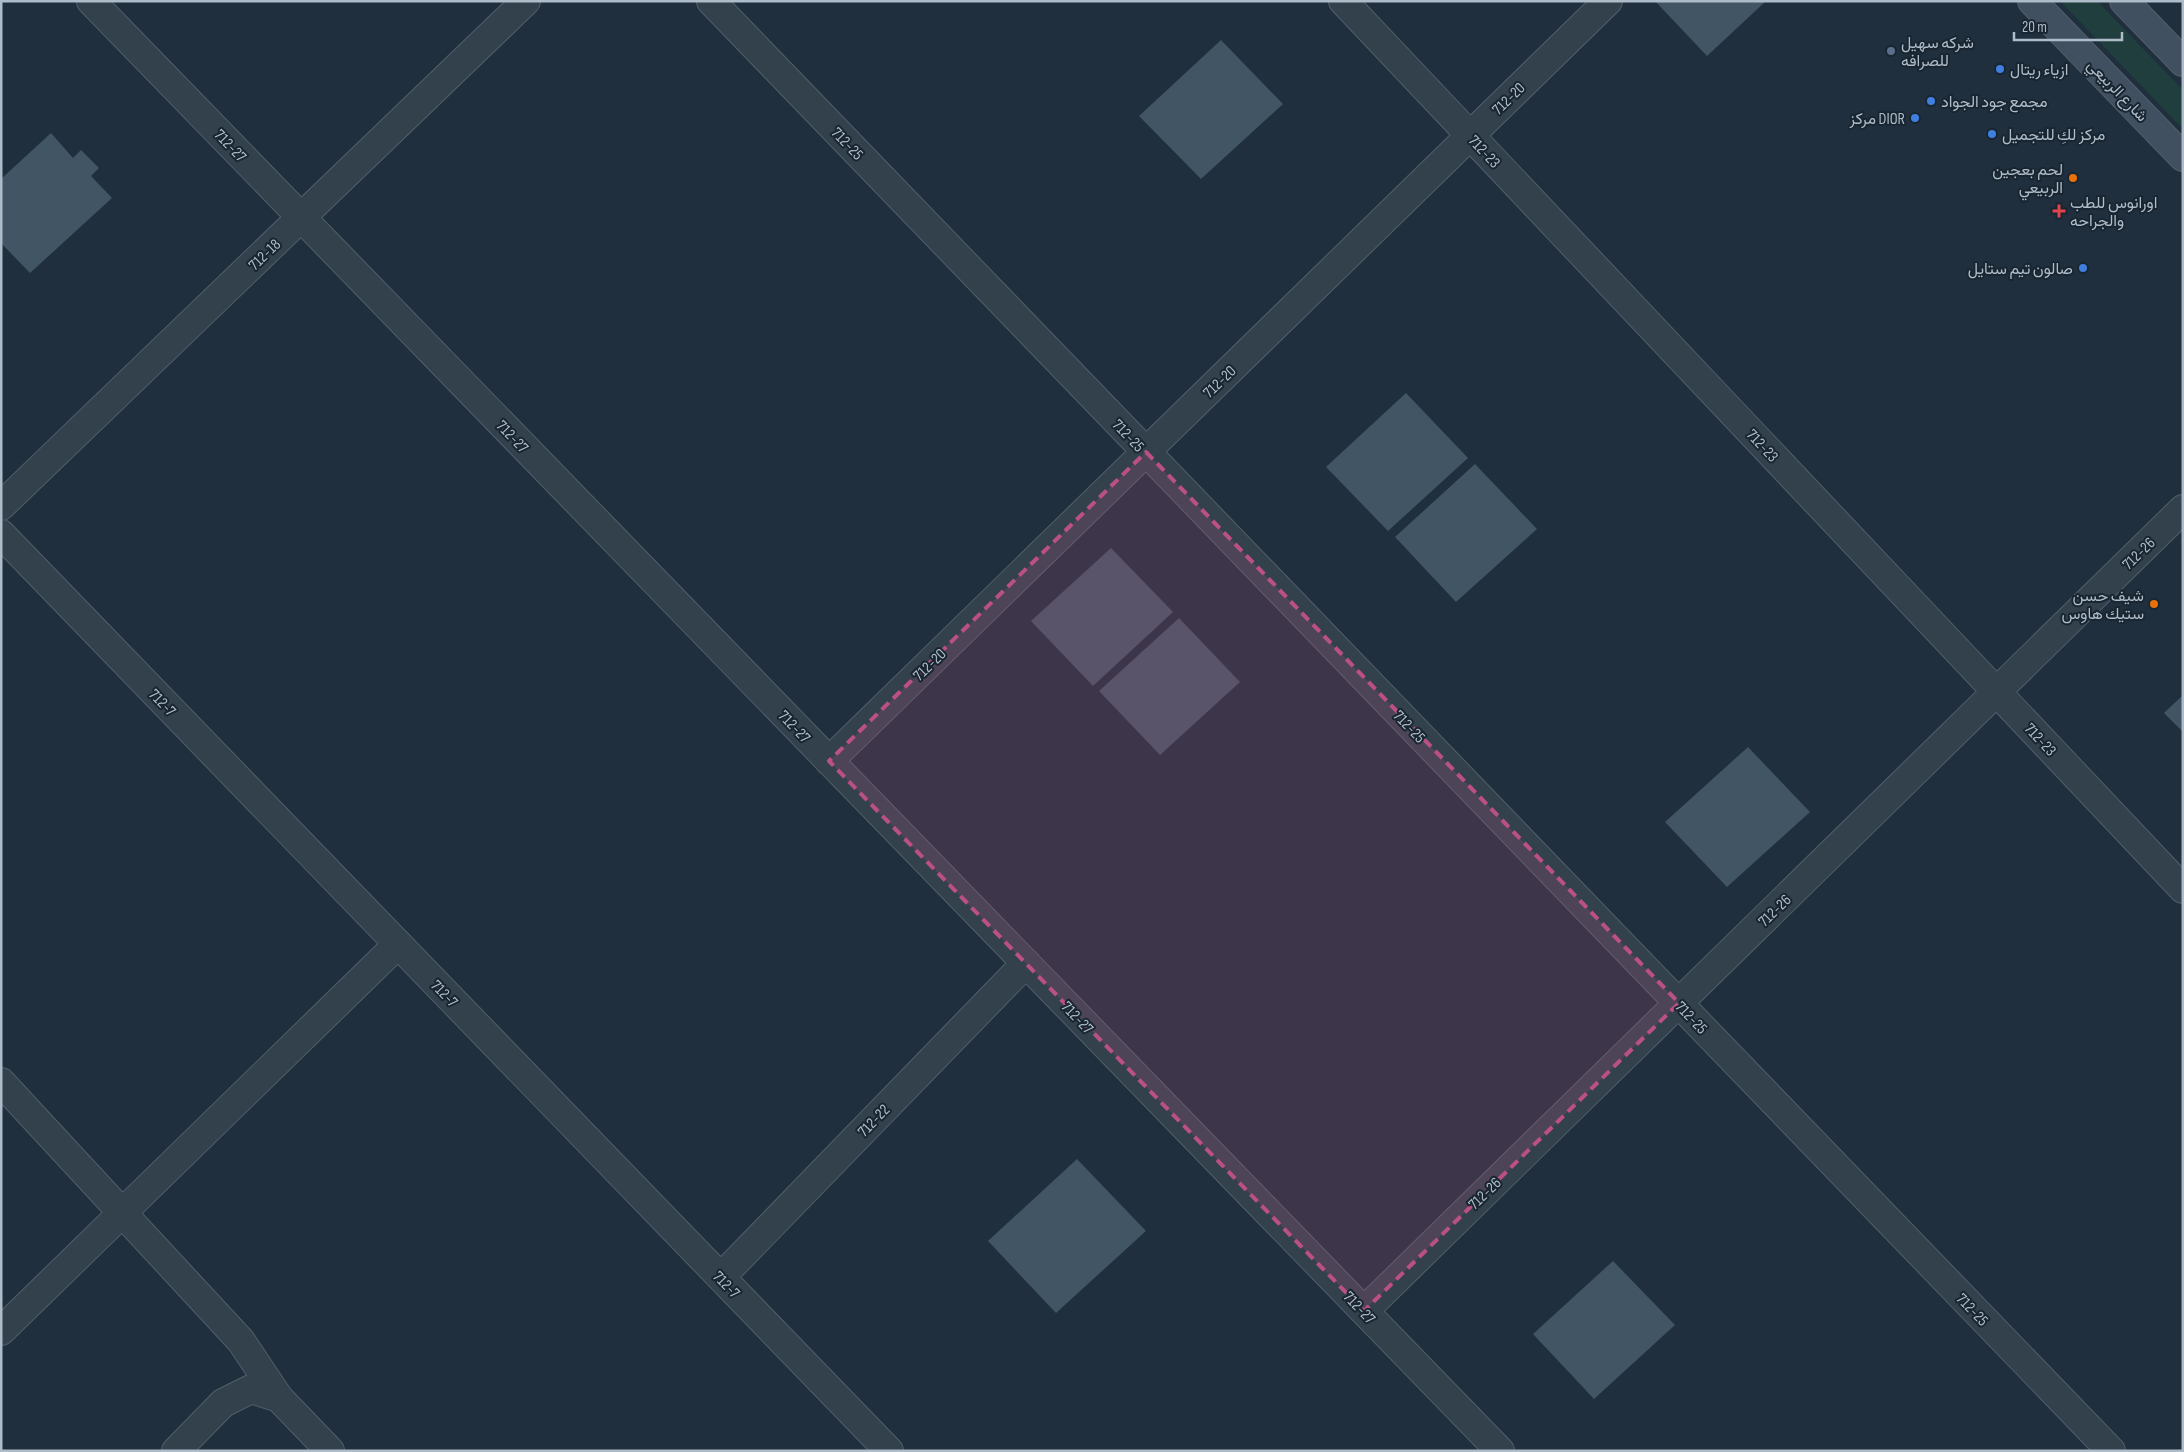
<svg xmlns="http://www.w3.org/2000/svg" width="2184" height="1452" viewBox="0 0 2184 1452" font-family="'Sofia Sans Condensed',Vazirmatn,sans-serif">
	<style>
		.green { fill: #213e3e }
		.building { fill: #425564 }
		.lines { fill: none; stroke-linecap: round; stroke-linejoin: round }
		.street-casing { stroke: #515f6a; stroke-width: 30 }
		.secondary-casing { stroke: #515f6a; stroke-width: 30 }
		.street { stroke: #33414d; stroke-width: 28 }
		.secondary { stroke: #415060; stroke-width: 28 }
		.marked { fill: #bb5182; fill-opacity: 0.2; stroke: #bb5182; stroke-width: 4; stroke-dasharray: 10 6; stroke-linejoin: round }
		.service-dot { fill: #5c6f8a; stroke: #192631; stroke-width: 2 }
		.shop-dot { fill: #3f7fe0; stroke: #192631; stroke-width: 2 }
		.food-dot { fill: #e8710a; stroke: #192631; stroke-width: 2 }
		.health-dot { fill: #e0444e; stroke: #192631; stroke-width: 2 }
		.labels { text-anchor: middle; stroke-width: 4; stroke-linejoin: round; paint-order: stroke }
		.poi-label { font-size: 16px; fill: #aebcc9; stroke: #192631; text-anchor: start }
		.street-label { font-size: 16px; fill: #aebcc9; stroke: #192631 }
	</style>
	<rect width="100%" height="100%" fill="#1f2f3d"/>
	<polygon class="green" points="2060,1 2097,1 2183,90 2183,129"/>
	<g class="building">
		<polygon points="1655,1 1766,1 1707,56"/>
		<polygon points="1221,40 1283,104 1201,179 1139,116"/>
		<polygon points="51,133 73,158 81,150 99,168 91,176 112,198 30,273 1,243 1,179"/>
		<polygon points="1406,393 1468,458 1388,531 1326,467"/>
		<polygon points="1475,464 1537,529 1456,602 1395,537"/>
		<polygon points="1111,548 1173,612 1093,686 1031,621"/>
		<polygon points="1179,618 1240,682 1160,755 1099,691"/>
		<polygon points="2183,695 2183,732 2164,713"/>
		<polygon points="1748,747 1810,812 1727,887 1665,822"/>
		<polygon points="1077,1159 1146,1231 1056,1313 988,1241"/>
		<polygon points="1613,1261 1675,1325 1594,1399 1533,1334"/>
	</g>
	<g class="lines">
		<defs>
			<g id="street">
				<polyline points="91,1 1500,1451"/>
				<polyline points="711,1 2111,1451"/>
				<polyline points="1343,1 2183,889"/>
				<polyline points="1,506 526,1"/>
				<polyline points="1,534 889,1451"/>
				<polyline points="829,761 1608,1"/>
				<polyline points="1,1082 241,1341 279,1398"/>
				<polyline points="721,1277 1026,963"/>
				<polyline points="1364,1311 2183,509"/>
				<polyline points="1,1331 398,944"/>
				<polyline points="176,1451 223,1403 251,1389 279,1398 330,1451"/>
			</g>
			<g id="secondary">
				<polyline points="2032,1 2183,157"/>
				<polyline points="2124,1 2183,62"/>
			</g>
		</defs>
		<use href="#street" class="street-casing"/>
		<use href="#secondary" class="secondary-casing"/>
		<use href="#street" class="street"/>
		<use href="#secondary" class="secondary"/>
	</g>
	<path class="marked" d="M1146,452l533,551 -315,308 -535,-550z"/>
	<circle class="service-dot" cx="1891" cy="51" r="5"/>
	<g class="shop-dot">
		<circle cx="2000" cy="69" r="5"/>
		<circle cx="1931" cy="101" r="5"/>
		<circle cx="1915" cy="118" r="5"/>
		<circle cx="1992" cy="134" r="5"/>
		<circle cx="2083" cy="268" r="5"/>
	</g>
	<g class="food-dot">
		<circle cx="2073" cy="178" r="5"/>
		<circle cx="2154" cy="604" r="5"/>
	</g>
	<path class="health-dot" d="M2056.5 203.5h5v5h5v5h-5v5h-5v-5h-5v-5h5z"/>
	<g class="labels">
		<g class="poi-label">
			<text x="1901" y="48">شركه سهيل<tspan x="1901" dy="18">للصرافه</tspan></text>
			<text x="2010" y="75">ازياء ريتال</text>
			<text x="1941" y="107">مجمع جود الجواد</text>
			<text x="1905" y="124" text-anchor="end">مركز DIOR</text>
			<text x="2002" y="140">مركز لكِ للتجميل</text>
			<text x="2063" y="175" text-anchor="end">لحم بعجين<tspan x="2063" dy="18">الربيعي</tspan></text>
			<text x="2070" y="208">اورانوس للطب<tspan x="2070" dy="18">والجراحه</tspan></text>
			<text x="2073" y="274" text-anchor="end">صالون تيم ستايل</text>
			<text x="2144" y="601" text-anchor="end">شيف حسن<tspan x="2144" dy="18">ستيك هاوس</tspan></text>
		</g>
		<g class="street-label">
			<text transform="translate(2118 90) rotate(46)" y="6">شارع الربيعي</text>
			<text transform="translate(1508 98) rotate(-44)" y="6">712-20</text>
			<text transform="translate(848 143) rotate(46)" y="6">712-25</text>
			<text transform="translate(231 145) rotate(46)" y="6">712-27</text>
			<text transform="translate(1485 151) rotate(47)" y="6">712-23</text>
			<text transform="translate(264 254) rotate(-44)" y="6">712-18</text>
			<text transform="translate(1219 381) rotate(-44)" y="6">712-20</text>
			<text transform="translate(1129 435) rotate(46)" y="6">712-25</text>
			<text transform="translate(513 436) rotate(46)" y="6">712-27</text>
			<text transform="translate(1763 445) rotate(47)" y="6">712-23</text>
			<text transform="translate(2138 553) rotate(-44)" y="6">712-26</text>
			<text transform="translate(929 664) rotate(-44)" y="6">712-20</text>
			<text transform="translate(163 702) rotate(46)" y="6">712-7</text>
			<text transform="translate(795 726) rotate(46)" y="6">712-27</text>
			<text transform="translate(1410 726) rotate(46)" y="6">712-25</text>
			<text transform="translate(2041 739) rotate(47)" y="6">712-23</text>
			<text transform="translate(1774 910) rotate(-44)" y="6">712-26</text>
			<text transform="translate(445 993) rotate(46)" y="6">712-7</text>
			<text transform="translate(1078 1017) rotate(46)" y="6">712-27</text>
			<text transform="translate(1692 1017) rotate(46)" y="6">712-25</text>
			<text transform="translate(873 1120) rotate(-46)" y="6">712-22</text>
			<text transform="translate(1484 1193) rotate(-44)" y="6">712-26</text>
			<text transform="translate(727 1284) rotate(46)" y="6">712-7</text>
			<text transform="translate(1360 1307) rotate(46)" y="6">712-27</text>
			<text transform="translate(1973 1309) rotate(46)" y="6">712-25</text>
		</g>
	</g>
	<rect width="2184" height="1452" fill="none" stroke="#aebcc9" stroke-width="5"/>
	<path d="M2014 32v8h108v-8" fill="none" stroke="#aebcc9" stroke-width="2.5"/>
	<text x="2022" y="32" font-size="15" fill="#aebcc9" stroke="#192631" stroke-width="4" paint-order="stroke">20 m</text>
</svg>
